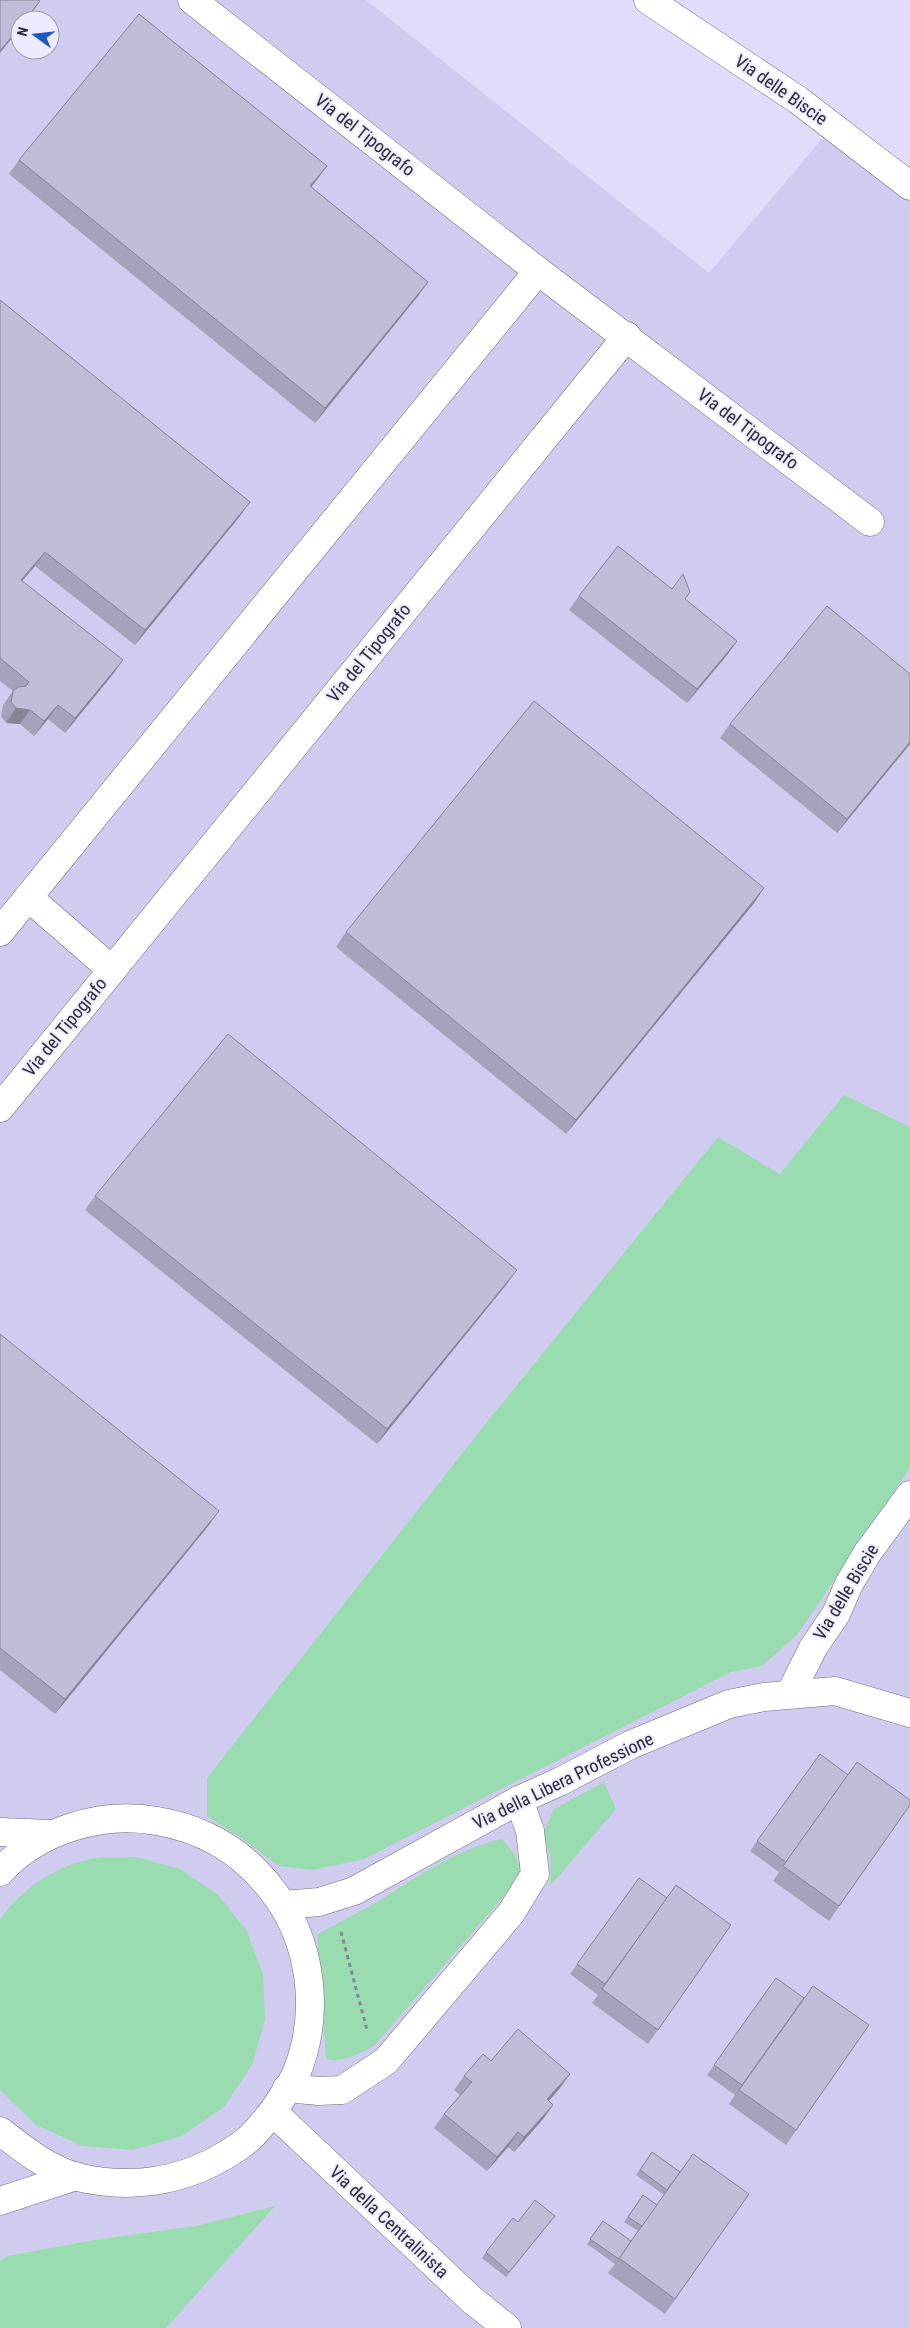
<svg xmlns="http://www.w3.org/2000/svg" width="910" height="2328" viewBox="0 0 910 2328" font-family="'Roboto Condensed',sans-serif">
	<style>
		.built { fill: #d0ccef; fill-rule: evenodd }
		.green { fill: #99dcaf }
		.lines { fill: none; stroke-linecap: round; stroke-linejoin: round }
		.minor-casing { stroke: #6d6a83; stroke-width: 29 }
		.path { stroke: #888599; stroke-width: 3; stroke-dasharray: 4 4; stroke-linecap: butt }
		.minor { stroke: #fff; stroke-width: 28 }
		.wall { fill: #a5a3bb }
		.shaded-wall { fill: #868498 }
		.building { fill: #c0bdd9; stroke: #868498 }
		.labels { text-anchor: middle; stroke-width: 4; stroke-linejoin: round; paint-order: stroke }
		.street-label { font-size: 18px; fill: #2b2934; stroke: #edebfd }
	</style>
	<rect width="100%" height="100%" fill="#e0dcfa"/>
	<path class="built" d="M0,0h366l343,273 128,-152 73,56v2151h-910zM20,20h30v30h-30z"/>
	<g class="green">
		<polygon points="844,1095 910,1127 910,1468 797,1635 762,1666 731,1672 364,1859 313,1870 279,1866 244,1840 207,1816 207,1778 483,1427 718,1137 780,1174"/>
		<polygon points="604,1782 616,1809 550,1886 551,1859 543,1833 554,1809"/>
		<path d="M502,1839l14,17 6,19 -147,170c-14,8 -32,19 -49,14l-9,-125c19,-10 37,-19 55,-29 41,-25 83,-56 130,-66z"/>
		<path d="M136,1857l44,12 38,26 29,36 16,43 2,46 -13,45 -28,42 -42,29 -49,14 -51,-4 -46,-21 -36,-35v-170c20,-30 54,-53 90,-61 14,-3 31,-1 46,-2z"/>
		<polygon points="275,2206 166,2328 0,2328 0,2261 7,2256 101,2239 196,2226"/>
	</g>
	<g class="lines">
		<defs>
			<g id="minor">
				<polyline points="192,0 538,271 870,522"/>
				<polyline points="648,0 798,100 910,186"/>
				<polyline points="28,897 112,970"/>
				<polyline points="0,932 538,271"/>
				<polyline points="0,1108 627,336"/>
				<polyline points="790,1694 813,1648 836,1614 849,1584 868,1552 910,1495"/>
				<polyline points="0,1832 52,1834"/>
				<path d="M0,1872c38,-42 102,-61 157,-51 48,8 86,31 115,69 40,51 49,123 24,184 -3,7 -9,15 -13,22 -11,17 -25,37 -42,49 -49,35 -105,46 -164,32 -29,-8 -54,-28 -77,-46"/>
				<polyline points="284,1905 319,1902 354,1891 519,1800 561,1781 630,1745 729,1704 764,1697 835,1691 910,1713"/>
				<polyline points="287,2088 319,2091 342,2090 386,2061 511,1913 535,1874 530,1831 519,1800"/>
				<polyline points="273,2112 471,2299 507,2328"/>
				<polyline points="0,2201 76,2176"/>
			</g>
		</defs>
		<use href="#minor" class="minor-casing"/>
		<polyline class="path" points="341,1932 367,2030"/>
		<use href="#minor" class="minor"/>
	</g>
	<g class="wall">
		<polygon points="19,160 327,166 311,187 428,282 418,296 315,423 9,174"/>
		<polygon points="0,300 250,502 240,516 135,645 35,566 22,581 123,660 113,674 65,733 48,719 34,736 20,724 6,723 1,716 3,705 13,691 0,681"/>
		<polygon points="579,596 685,599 737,641 727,655 687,703 569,610"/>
		<polygon points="730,724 910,744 837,833 720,738"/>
		<polygon points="764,888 754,903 566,1134 336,947 346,932"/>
		<polygon points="95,1196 506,1285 377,1444 85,1210"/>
		<polygon points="0,1334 209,1525 55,1714 0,1670"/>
		<polygon points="820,1754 848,1775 910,1805 829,1921 773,1881 801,1841 779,1872 750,1851"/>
		<polygon points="639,1878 667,1898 731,1925 648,2044 592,2003 598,1995 570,1974"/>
		<polygon points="776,1978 804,1998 869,2025 786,2145 729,2104 735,2095 707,2075"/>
		<polygon points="491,2061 560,2088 549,2101 553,2105 543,2119 514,2152 508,2147 487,2171 434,2128 444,2114 460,2095 454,2090 464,2076"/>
		<polygon points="652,2152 680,2172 664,2195 636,2175"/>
		<polygon points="749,2194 665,2314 608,2273 615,2264 587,2244 603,2221 631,2241 638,2231 624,2222 643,2195 657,2205"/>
		<polygon points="555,2216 506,2277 482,2258 486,2252 518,2222"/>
	</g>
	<g class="shaded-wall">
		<polygon points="40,1 30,16 26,20 25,20"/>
		<polygon points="20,26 20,28 0,53 0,51"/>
		<polygon points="327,166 316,181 300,201 310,186"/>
		<polygon points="428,282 418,296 315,423 325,408"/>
		<polygon points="250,502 240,516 135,645 145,630"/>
		<polygon points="45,552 35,566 11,594 21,580"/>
		<polygon points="737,641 727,655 687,703 697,689"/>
		<polygon points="123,660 113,674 65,733 75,718"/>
		<polygon points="58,705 48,719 34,736 44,721"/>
		<polygon points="16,708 30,710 20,724 6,723"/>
		<polygon points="910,742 910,744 837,833 847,819"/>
		<polygon points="764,888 754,903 566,1134 576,1120"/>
		<polygon points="517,1270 506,1285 377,1444 387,1429"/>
		<polygon points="219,1511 209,1525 55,1714 65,1699"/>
		<polygon points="570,2074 560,2088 537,2114 547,2099"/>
		<polygon points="553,2105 543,2119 514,2152 524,2137"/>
		<polygon points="518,2132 508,2147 487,2171 497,2157"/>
	</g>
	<g class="building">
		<polygon points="0,0 38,0 40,1 25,20 20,20 20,26 0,51"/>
		<polygon points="139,14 327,166 310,186 428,282 325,408 19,160"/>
		<polygon points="0,300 250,502 145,630 45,552 21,580 123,660 75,718 58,705 44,721 30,710 16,708 11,702 13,691 18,687 26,686 29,682 0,658"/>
		<polygon points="618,546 672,589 683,574 690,592 685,599 737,641 697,689 579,596"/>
		<polygon points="827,606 910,674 910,742 847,819 730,724"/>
		<polygon points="534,701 764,888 576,1120 346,932"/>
		<polygon points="228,1034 517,1270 387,1429 95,1196"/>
		<polygon points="0,1334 219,1511 65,1699 0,1648"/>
		<polygon points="820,1754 848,1775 786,1862 757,1841"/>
		<polygon points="857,1762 910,1800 910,1805 839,1906 783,1866"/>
		<polygon points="639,1878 667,1898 605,1984 577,1964"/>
		<polygon points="676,1885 731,1925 658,2030 602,1989"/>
		<polygon points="776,1978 804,1998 742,2085 714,2065"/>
		<polygon points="813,1986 869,2025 796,2130 739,2090"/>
		<polygon points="518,2029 570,2074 547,2099 553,2105 524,2137 518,2132 497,2157 444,2114 472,2082 464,2076 483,2054 491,2061"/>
		<polygon points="652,2152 680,2172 667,2190 640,2170"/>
		<polygon points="693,2154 749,2194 675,2299 619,2258"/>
		<polygon points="643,2195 657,2205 642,2226 628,2217"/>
		<polygon points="535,2200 555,2216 509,2272 486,2252 513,2218 518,2222"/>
		<polygon points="603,2221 631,2241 619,2259 590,2239"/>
	</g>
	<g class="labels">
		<g class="street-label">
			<text transform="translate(781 90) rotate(35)" y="6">Via delle Biscie</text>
			<text transform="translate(365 135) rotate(38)" y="6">Via del Tipografo</text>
			<text transform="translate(748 429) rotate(37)" y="6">Via del Tipografo</text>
			<text transform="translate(369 653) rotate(-51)" y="6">Via del Tipografo</text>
			<text transform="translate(65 1027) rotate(-51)" y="6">Via del Tipografo</text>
			<text transform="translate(846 1592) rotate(-59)" y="6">Via delle Biscie</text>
			<text transform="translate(563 1781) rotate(-26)" y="6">Via della Libera Professione</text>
			<text transform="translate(389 2222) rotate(43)" y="6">Via della Centralinista</text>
		</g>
	</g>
	<g transform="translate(35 35) rotate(285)"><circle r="24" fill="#edebfd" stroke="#9f9dad"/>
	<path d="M0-4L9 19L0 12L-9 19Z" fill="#1a58c4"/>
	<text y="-8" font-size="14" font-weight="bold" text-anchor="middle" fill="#2b2934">N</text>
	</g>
</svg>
